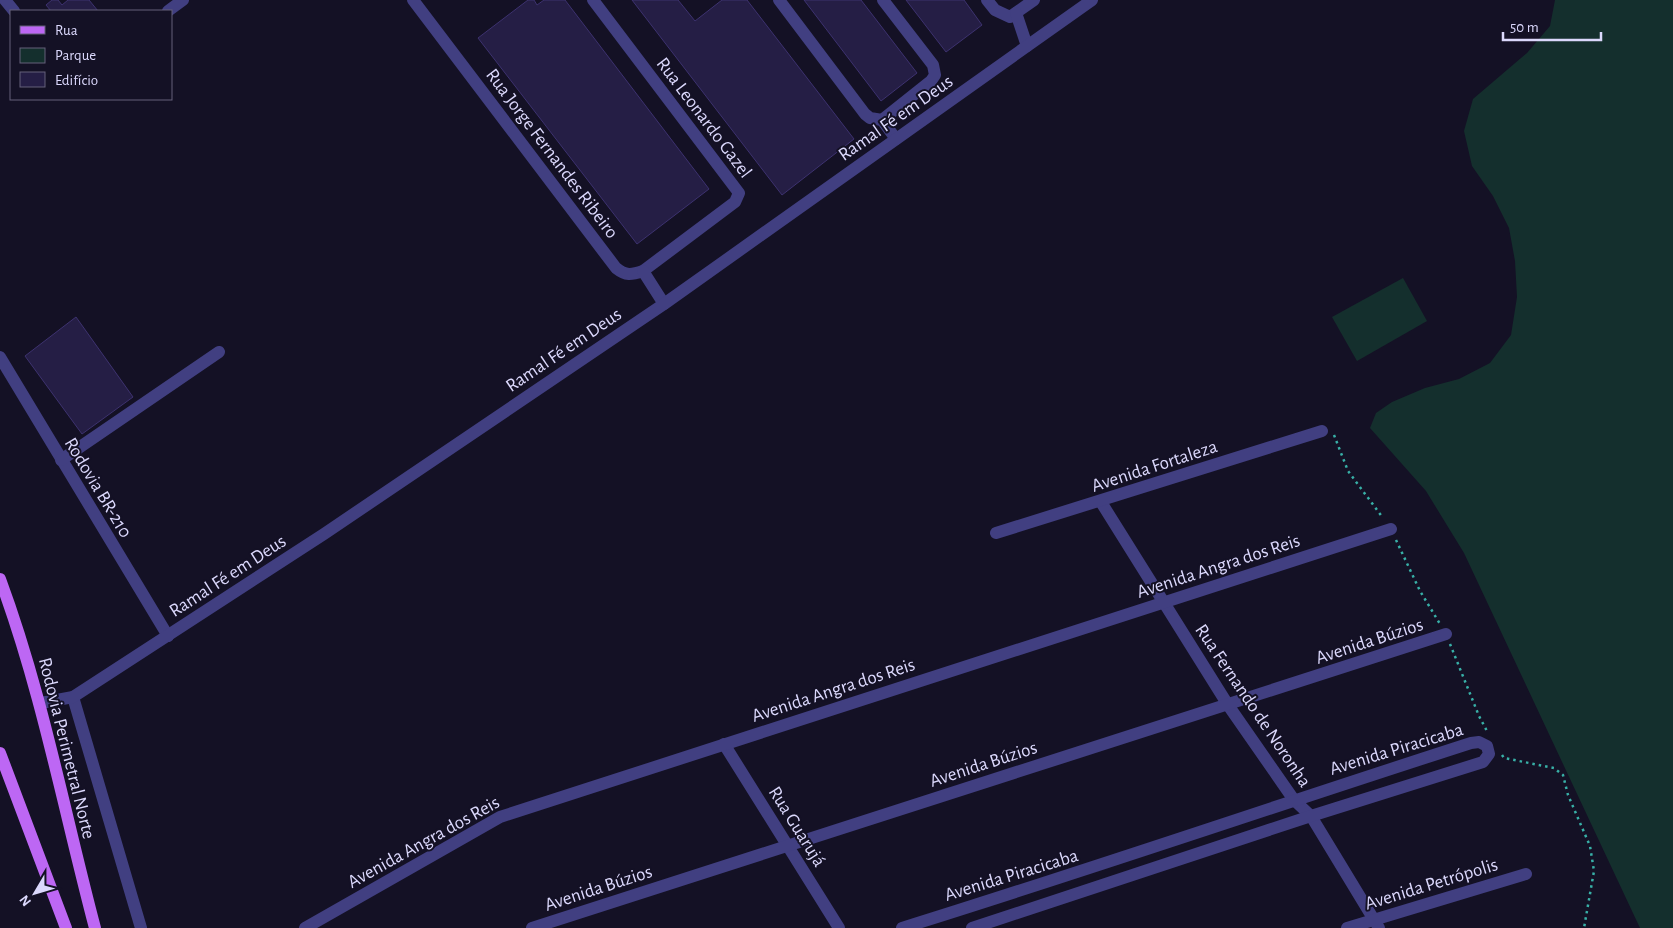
<svg xmlns="http://www.w3.org/2000/svg" width="1673" height="928" viewBox="0 0 1673 928" font-family="'Alegreya Sans',sans-serif">
	<style>
		.green { fill: #142f2d }
		.building { fill: #251e45; stroke: #3d326f }
		.lines { fill: none; stroke-linecap: round; stroke-linejoin: round }
		.path { stroke: #38b0a7; stroke-width: 2.5; stroke-dasharray: 2.5 4; stroke-linecap: butt }
		.minor { stroke: #413f81; stroke-width: 12 }
		.major { stroke: #bd67f4; stroke-width: 12 }
		.labels { text-anchor: middle; stroke-width: 4; stroke-linejoin: round; paint-order: stroke }
		.street-label { font-size: 19px; fill: #dbd8fc; stroke: #141125 }
	</style>
	<rect width="100%" height="100%" fill="#141125"/>
	<g class="green">
		<polygon points="1555,0 1673,0 1673,928 1640,928 1464,553 1426,491 1370,428 1376,413 1392,402 1425,388 1459,379 1490,363 1511,335 1517,297 1515,261 1509,228 1493,196 1472,166 1464,131 1473,99 1527,53 1550,26"/>
		<polygon points="1403,278 1427,321 1357,361 1332,317"/>
	</g>
	<g class="building">
		<polygon points="52,0 58,0 62,5 68,0 89,0 98,11 51,11 46,5"/>
		<polygon points="528,0 534,0 537,5 544,0 565,0 709,189 637,244 478,38"/>
		<polygon points="632,0 678,0 695,21 722,0 747,0 854,139 782,195"/>
		<polygon points="804,0 861,0 917,73 881,101"/>
		<polygon points="906,0 964,0 982,25 946,52"/>
		<polygon points="76,317 133,397 82,434 25,356"/>
	</g>
	<g class="lines">
		<g class="path">
			<polyline points="1334,435 1348,471 1383,518"/>
			<polyline points="1396,540 1420,591 1440,624"/>
			<polyline points="1450,644 1479,716 1488,733"/>
			<polyline points="1502,755 1504,758 1554,768 1563,775 1568,795 1590,846 1594,871 1584,928"/>
		</g>
		<g class="minor">
			<polyline points="5,0 14,11"/>
			<path d="M413,0l203,268c10,8 15,7 27,3l92,-69 4,-9 -146,-193"/>
			<polyline points="779,0 865,114 870,118 882,120 931,81 935,75 933,65 883,0"/>
			<polyline points="987,0 995,10 1010,17 1034,0"/>
			<polyline points="168,11 183,0"/>
			<polyline points="1016,13 1027,46"/>
			<polyline points="882,120 896,139"/>
			<polyline points="643,271 664,304"/>
			<polyline points="0,357 168,636"/>
			<polyline points="61,460 219,352"/>
			<polyline points="1101,502 1228,705 1294,800 1311,816 1379,928"/>
			<polyline points="996,533 1322,431"/>
			<polyline points="73,697 141,928"/>
			<polyline points="41,703 73,697 324,534 664,304 1092,0"/>
			<polyline points="724,744 839,928"/>
			<polyline points="305,928 500,817 1391,529"/>
			<polyline points="532,928 1446,634"/>
			<path d="M902,928c190,-59 379,-124 569,-185l8,-1 8,4 2,8 -6,8 -172,54 -339,112"/>
			<polyline points="1347,928 1526,874"/>
		</g>
		<g class="major">
			<path d="M0,579c42,113 64,232 95,349"/>
			<polyline points="0,753 66,928"/>
		</g>
	</g>
	<g class="labels">
		<g class="street-label">
			<text transform="translate(705 117) rotate(53)" y="7">Rua Leonardo Gazel</text>
			<text transform="translate(895 117) rotate(-35)" y="7">Ramal Fé em Deus</text>
			<text transform="translate(553 153) rotate(53)" y="7">Rua Jorge Fernandes Ribeiro</text>
			<text transform="translate(563 349) rotate(-34)" y="7">Ramal Fé em Deus</text>
			<text transform="translate(1154 465) rotate(-18)" y="7">Avenida Fortaleza</text>
			<text transform="translate(99 487) rotate(59)" y="7">Rodovia BR-210</text>
			<text transform="translate(1218 565) rotate(-18)" y="7">Avenida Angra dos Reis</text>
			<text transform="translate(227 575) rotate(-33)" y="7">Ramal Fé em Deus</text>
			<text transform="translate(1369 640) rotate(-18)" y="7">Avenida Búzios</text>
			<text transform="translate(833 689) rotate(-18)" y="7">Avenida Angra dos Reis</text>
			<text transform="translate(1254 705) rotate(56)" y="7">Rua Fernando de Noronha</text>
			<text transform="translate(68 748) rotate(76)" y="7">Rodovia Perimetral Norte</text>
			<text transform="translate(1396 748) rotate(-17)" y="7">Avenida Piracicaba</text>
			<text transform="translate(983 763) rotate(-18)" y="7">Avenida Búzios</text>
			<text transform="translate(798 826) rotate(58)" y="7">Rua Guarujá</text>
			<text transform="translate(423 841) rotate(-29)" y="7">Avenida Angra dos Reis</text>
			<text transform="translate(1011 874) rotate(-17)" y="7">Avenida Piracicaba</text>
			<text transform="translate(1431 883) rotate(-17)" y="7">Avenida Petrópolis</text>
			<text transform="translate(598 887) rotate(-18)" y="7">Avenida Búzios</text>
		</g>
	</g>
	<rect x="10" y="10" width="162" height="90" fill="#141125" stroke="#64617b"/>
	<rect x="20" y="26" width="25" height="8" fill="#bd67f4" stroke="#64617b"/>
	<text x="55" y="35" font-size="15" fill="#dbd8fc">Rua</text>
	<rect x="20" y="48" width="25" height="15" fill="#142f2d" stroke="#64617b"/>
	<text x="55" y="60" font-size="15" fill="#dbd8fc">Parque</text>
	<rect x="20" y="72" width="25" height="15" fill="#251e45" stroke="#64617b"/>
	<text x="55" y="85" font-size="15" fill="#dbd8fc">Edifício</text>
	<g transform="translate(35 893) rotate(232)" stroke="#141125" stroke-width="4" paint-order="stroke">
	<path d="M0-4L9 19L0 12L-9 19Z" fill="#dbd8fc"/>
	<text y="-8" font-size="14" font-weight="bold" text-anchor="middle" fill="#dbd8fc">N</text>
	</g>
	<path d="M1503 32v8h98v-8" fill="none" stroke="#dbd8fc" stroke-width="2.5"/>
	<text x="1510" y="32" font-size="15" fill="#dbd8fc" stroke="#141125" stroke-width="4" paint-order="stroke">50 m</text>
</svg>
